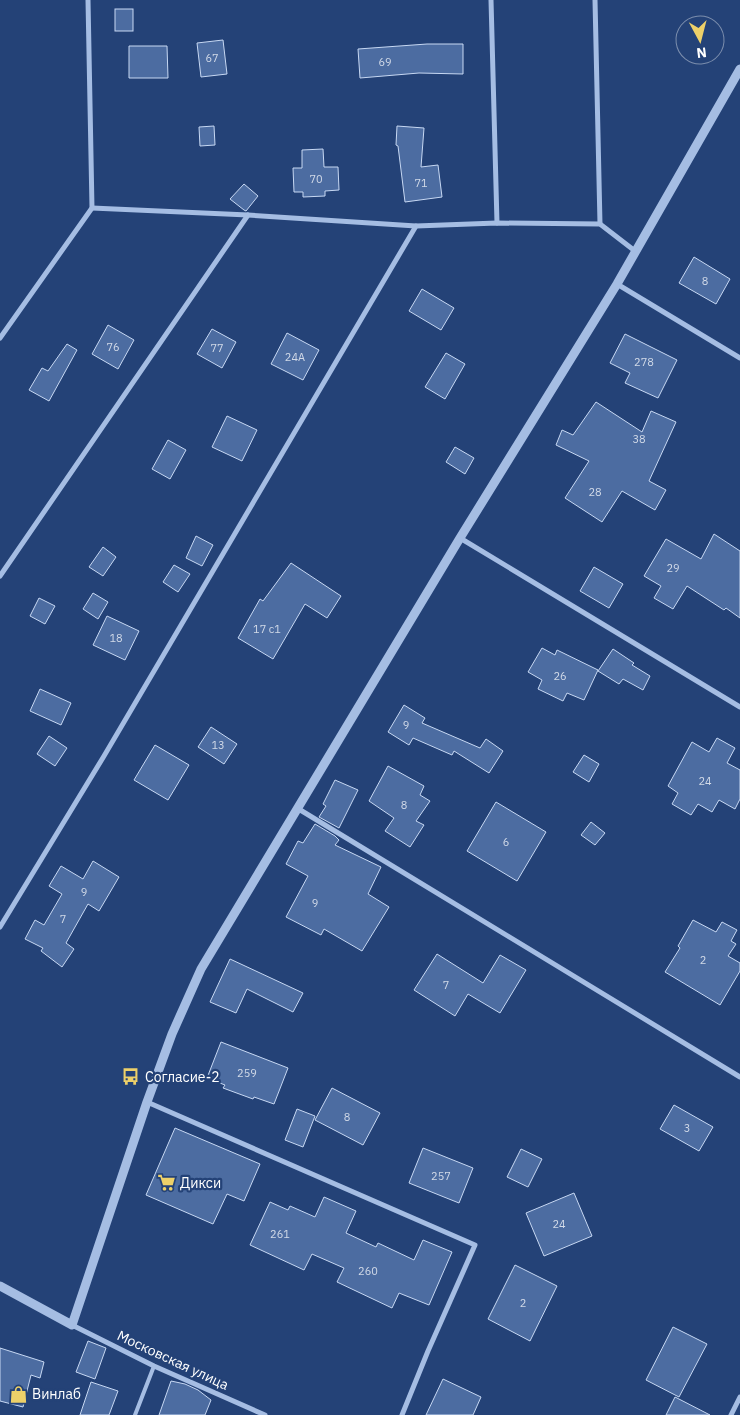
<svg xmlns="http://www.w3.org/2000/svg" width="740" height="1415" viewBox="0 0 740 1415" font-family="'IBM Plex Sans',sans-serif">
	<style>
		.building { fill: #4c6ca1; stroke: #c7d8f3 }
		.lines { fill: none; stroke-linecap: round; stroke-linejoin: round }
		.service { stroke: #a5bde3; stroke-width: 4 }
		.minor { stroke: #a5bde3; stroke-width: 5 }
		.tertiary { stroke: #a5bde3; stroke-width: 9 }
		.labels { text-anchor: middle; stroke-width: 4.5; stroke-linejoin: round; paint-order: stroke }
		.number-label { font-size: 11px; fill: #d2dae8 }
		.poi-label { font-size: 14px; fill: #fff; stroke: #244277; text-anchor: start }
		.street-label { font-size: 14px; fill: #fff; stroke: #244277 }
	</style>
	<rect width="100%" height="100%" fill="#244277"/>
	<g class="building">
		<rect x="115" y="9" width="18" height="22"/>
		<polygon points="223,40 227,74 201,77 197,43"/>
		<polygon points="427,44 463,44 463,74 419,73 360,78 358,49"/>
		<polygon points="129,46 167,46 168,78 129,78"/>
		<polygon points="214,126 215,145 200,146 199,127"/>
		<polygon points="397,126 424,128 421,167 438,165 442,197 405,202 398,146 396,145"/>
		<polygon points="323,149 324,167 338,167 339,190 325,191 325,196 303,197 303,192 294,192 293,168 302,168 302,150"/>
		<polygon points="244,184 258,196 246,211 244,210 230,199"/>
		<polygon points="694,257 730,279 716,304 679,283"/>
		<polygon points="422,289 454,308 441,330 409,311"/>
		<polygon points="108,325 134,340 118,369 92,354"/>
		<polygon points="212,329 236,342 222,368 197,354"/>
		<polygon points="287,333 319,350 303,380 271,364"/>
		<polygon points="625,334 677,360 658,398 625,383 630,373 610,363"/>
		<polygon points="67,344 77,350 49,401 29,390 42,368 48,371"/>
		<polygon points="446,353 465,364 445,399 425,387"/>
		<polygon points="596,402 642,432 651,411 676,422 649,481 666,490 655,510 622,491 602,522 565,498 589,461 556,445 562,430 573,435"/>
		<polygon points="227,416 257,430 242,461 212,447"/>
		<polygon points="168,440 186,450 170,479 152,469"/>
		<polygon points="455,447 474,458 465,474 446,462"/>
		<polygon points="714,534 740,551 740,618 726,608 724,610 687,586 673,609 654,598 661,586 644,576 666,539 701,559"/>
		<polygon points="196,536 213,545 202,566 186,558"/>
		<polygon points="103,547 116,557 103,576 89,567"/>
		<polygon points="291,563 341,596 327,618 305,604 273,659 238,638 260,599 263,601"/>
		<polygon points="174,565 190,574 178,592 163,582"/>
		<polygon points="594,567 623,584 609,608 580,591"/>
		<polygon points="93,593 108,602 98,619 83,609"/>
		<polygon points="39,598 55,606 45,624 30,616"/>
		<polygon points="107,616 139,631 125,660 93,645"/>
		<polygon points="542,648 555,655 557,650 598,670 584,700 567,693 563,701 538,689 542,680 528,672"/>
		<polygon points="613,649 634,663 632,665 650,676 643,690 623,679 619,684 598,671"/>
		<polygon points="40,689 71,703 61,725 30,711"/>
		<polygon points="404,705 425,718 422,723 480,748 486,739 503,751 489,773 454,751 452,755 413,738 409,745 388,732"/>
		<polygon points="211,727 237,744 224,764 198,747"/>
		<polygon points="49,736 67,748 55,766 37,754"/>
		<polygon points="717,738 735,748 727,763 740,770 740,799 735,809 719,800 712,812 698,804 691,815 672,804 678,793 668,786 692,742 709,752"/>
		<polygon points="155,745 189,765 168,800 134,780"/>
		<polygon points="584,755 599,764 589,782 573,772"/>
		<polygon points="388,766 424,786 420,795 430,801 416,821 424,825 410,847 385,831 394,818 369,801"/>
		<polygon points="335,780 358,790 339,828 319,817 326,806 323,804"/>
		<polygon points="496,802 546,832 517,881 467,851"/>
		<polygon points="591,822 605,833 595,845 581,835"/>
		<polygon points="315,824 335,836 339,840 335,845 381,867 368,894 389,907 362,951 324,929 321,935 286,917 308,876 286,864 298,841 303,843"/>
		<polygon points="93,861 119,877 99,911 88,904 66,943 74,949 62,967 41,951 43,948 25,939 35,920 44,925 62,894 49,886 61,866 83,879"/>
		<polygon points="693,920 716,932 722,922 737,930 731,941 736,944 728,956 740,963 740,971 720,1005 665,972 680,948 678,946"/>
		<polygon points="437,954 483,983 500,955 526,970 500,1013 468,994 455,1016 414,990"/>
		<polygon points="230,959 303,993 293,1012 247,989 236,1013 210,1002"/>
		<polygon points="221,1042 288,1068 274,1104 254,1097 253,1099 223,1088 225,1085 207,1078"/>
		<polygon points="332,1088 380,1113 363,1145 315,1120"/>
		<polygon points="674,1105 713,1127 699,1151 660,1129"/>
		<polygon points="297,1109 315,1116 303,1147 285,1140"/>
		<polygon points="175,1128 260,1164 244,1201 227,1194 213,1224 146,1195"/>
		<polygon points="423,1148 473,1168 459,1203 409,1183"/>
		<polygon points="521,1149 542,1159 528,1187 507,1177"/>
		<polygon points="574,1193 592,1236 544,1256 526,1213"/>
		<polygon points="324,1197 356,1211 346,1233 376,1247 378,1243 414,1260 423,1240 452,1252 429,1305 399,1293 392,1308 337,1282 344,1268 312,1254 304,1270 250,1245 270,1202 288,1210 290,1206 315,1217"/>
		<polygon points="515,1265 557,1286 530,1341 488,1319"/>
		<polygon points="673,1327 707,1344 679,1397 646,1380"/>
		<polygon points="88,1341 106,1348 95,1379 76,1372"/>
		<polygon points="0,1348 44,1362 40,1378 31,1375 23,1407 0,1401"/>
		<polygon points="443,1379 481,1397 473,1415 426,1415"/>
		<polygon points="171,1381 185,1384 198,1390 211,1400 205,1415 159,1415"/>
		<polygon points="91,1382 118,1391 109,1415 80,1415"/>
		<polygon points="675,1397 710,1415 666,1415"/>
	</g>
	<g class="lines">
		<polyline class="service" points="135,1415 154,1366"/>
		<g class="minor">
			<polyline points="491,0 497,223"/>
			<polyline points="595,0 600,224"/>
			<polyline points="92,208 248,215 416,226 497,223 600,224 635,251"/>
			<polyline points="617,284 740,358"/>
			<polyline points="0,338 92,208 88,0"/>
			<polyline points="460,538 740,707"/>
			<polyline points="0,576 248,215"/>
			<polyline points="297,808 740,1077"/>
			<polyline points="0,927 104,756 416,226"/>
			<polyline points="147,1102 475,1245 428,1351 402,1415"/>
			<polyline points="72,1325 154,1366 265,1415"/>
			<polyline points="731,1415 740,1397"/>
		</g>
		<polyline class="tertiary" points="0,1286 72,1325 147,1102 172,1034 201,969 460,538 617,284 740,69"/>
	</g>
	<defs>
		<symbol id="bus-bare" viewBox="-9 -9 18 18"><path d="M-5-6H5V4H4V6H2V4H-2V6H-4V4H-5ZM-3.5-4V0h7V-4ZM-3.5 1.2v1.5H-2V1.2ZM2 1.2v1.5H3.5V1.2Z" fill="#edd069" stroke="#244277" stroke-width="2.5" paint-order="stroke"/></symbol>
		<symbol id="supermarket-bare" viewBox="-9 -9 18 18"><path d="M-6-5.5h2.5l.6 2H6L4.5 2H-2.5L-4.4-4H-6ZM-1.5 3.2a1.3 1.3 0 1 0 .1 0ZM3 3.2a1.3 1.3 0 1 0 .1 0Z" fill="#edd069" stroke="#244277" stroke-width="2.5" paint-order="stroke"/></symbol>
		<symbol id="shop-bare" viewBox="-9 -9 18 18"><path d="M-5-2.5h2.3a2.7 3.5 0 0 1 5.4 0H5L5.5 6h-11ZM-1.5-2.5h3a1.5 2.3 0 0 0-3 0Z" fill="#edd069" stroke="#244277" stroke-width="2.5" paint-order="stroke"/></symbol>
	</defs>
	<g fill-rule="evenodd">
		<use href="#bus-bare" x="118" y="1064" width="25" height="25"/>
		<use href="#supermarket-bare" x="154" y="1170" width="25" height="25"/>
		<use href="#shop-bare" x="6" y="1382" width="25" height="25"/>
	</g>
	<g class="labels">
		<g class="number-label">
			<text x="212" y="62">67</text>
			<text x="385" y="66">69</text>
			<text x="316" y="183">70</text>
			<text x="421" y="187">71</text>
			<text x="705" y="285">8</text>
			<text x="113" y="351">76</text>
			<text x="217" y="352">77</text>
			<text x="295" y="361">24А</text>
			<text x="644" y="366">278</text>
			<text x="639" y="443">38</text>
			<text x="595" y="496">28</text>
			<text x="673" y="572">29</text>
			<text x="267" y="633">17 с1</text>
			<text x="116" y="642">18</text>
			<text x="560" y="680">26</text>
			<text x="406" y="729">9</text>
			<text x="218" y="749">13</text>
			<text x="705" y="785">24</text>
			<text x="404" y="809">8</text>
			<text x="506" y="846">6</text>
			<text x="84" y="896">9</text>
			<text x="315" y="907">9</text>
			<text x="63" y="923">7</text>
			<text x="703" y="964">2</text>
			<text x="446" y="989">7</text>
			<text x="247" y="1077">259</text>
			<text x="347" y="1121">8</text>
			<text x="687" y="1132">3</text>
			<text x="441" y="1180">257</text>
			<text x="559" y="1228">24</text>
			<text x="280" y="1238">261</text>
			<text x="368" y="1275">260</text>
			<text x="523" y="1307">2</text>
		</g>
		<g class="poi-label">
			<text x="145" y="1082">Согласие-2</text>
			<text x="180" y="1188">Дикси</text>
			<text x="32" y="1399">Винлаб</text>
		</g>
		<g class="street-label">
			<text transform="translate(173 1360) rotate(25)" y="5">Московская улица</text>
		</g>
	</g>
	<g transform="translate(700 40) rotate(173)"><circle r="24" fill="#244277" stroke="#7c8ead"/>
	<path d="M0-4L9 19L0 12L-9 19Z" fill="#edd069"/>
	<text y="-8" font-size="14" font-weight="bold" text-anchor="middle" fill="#ffffff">N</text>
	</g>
</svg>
